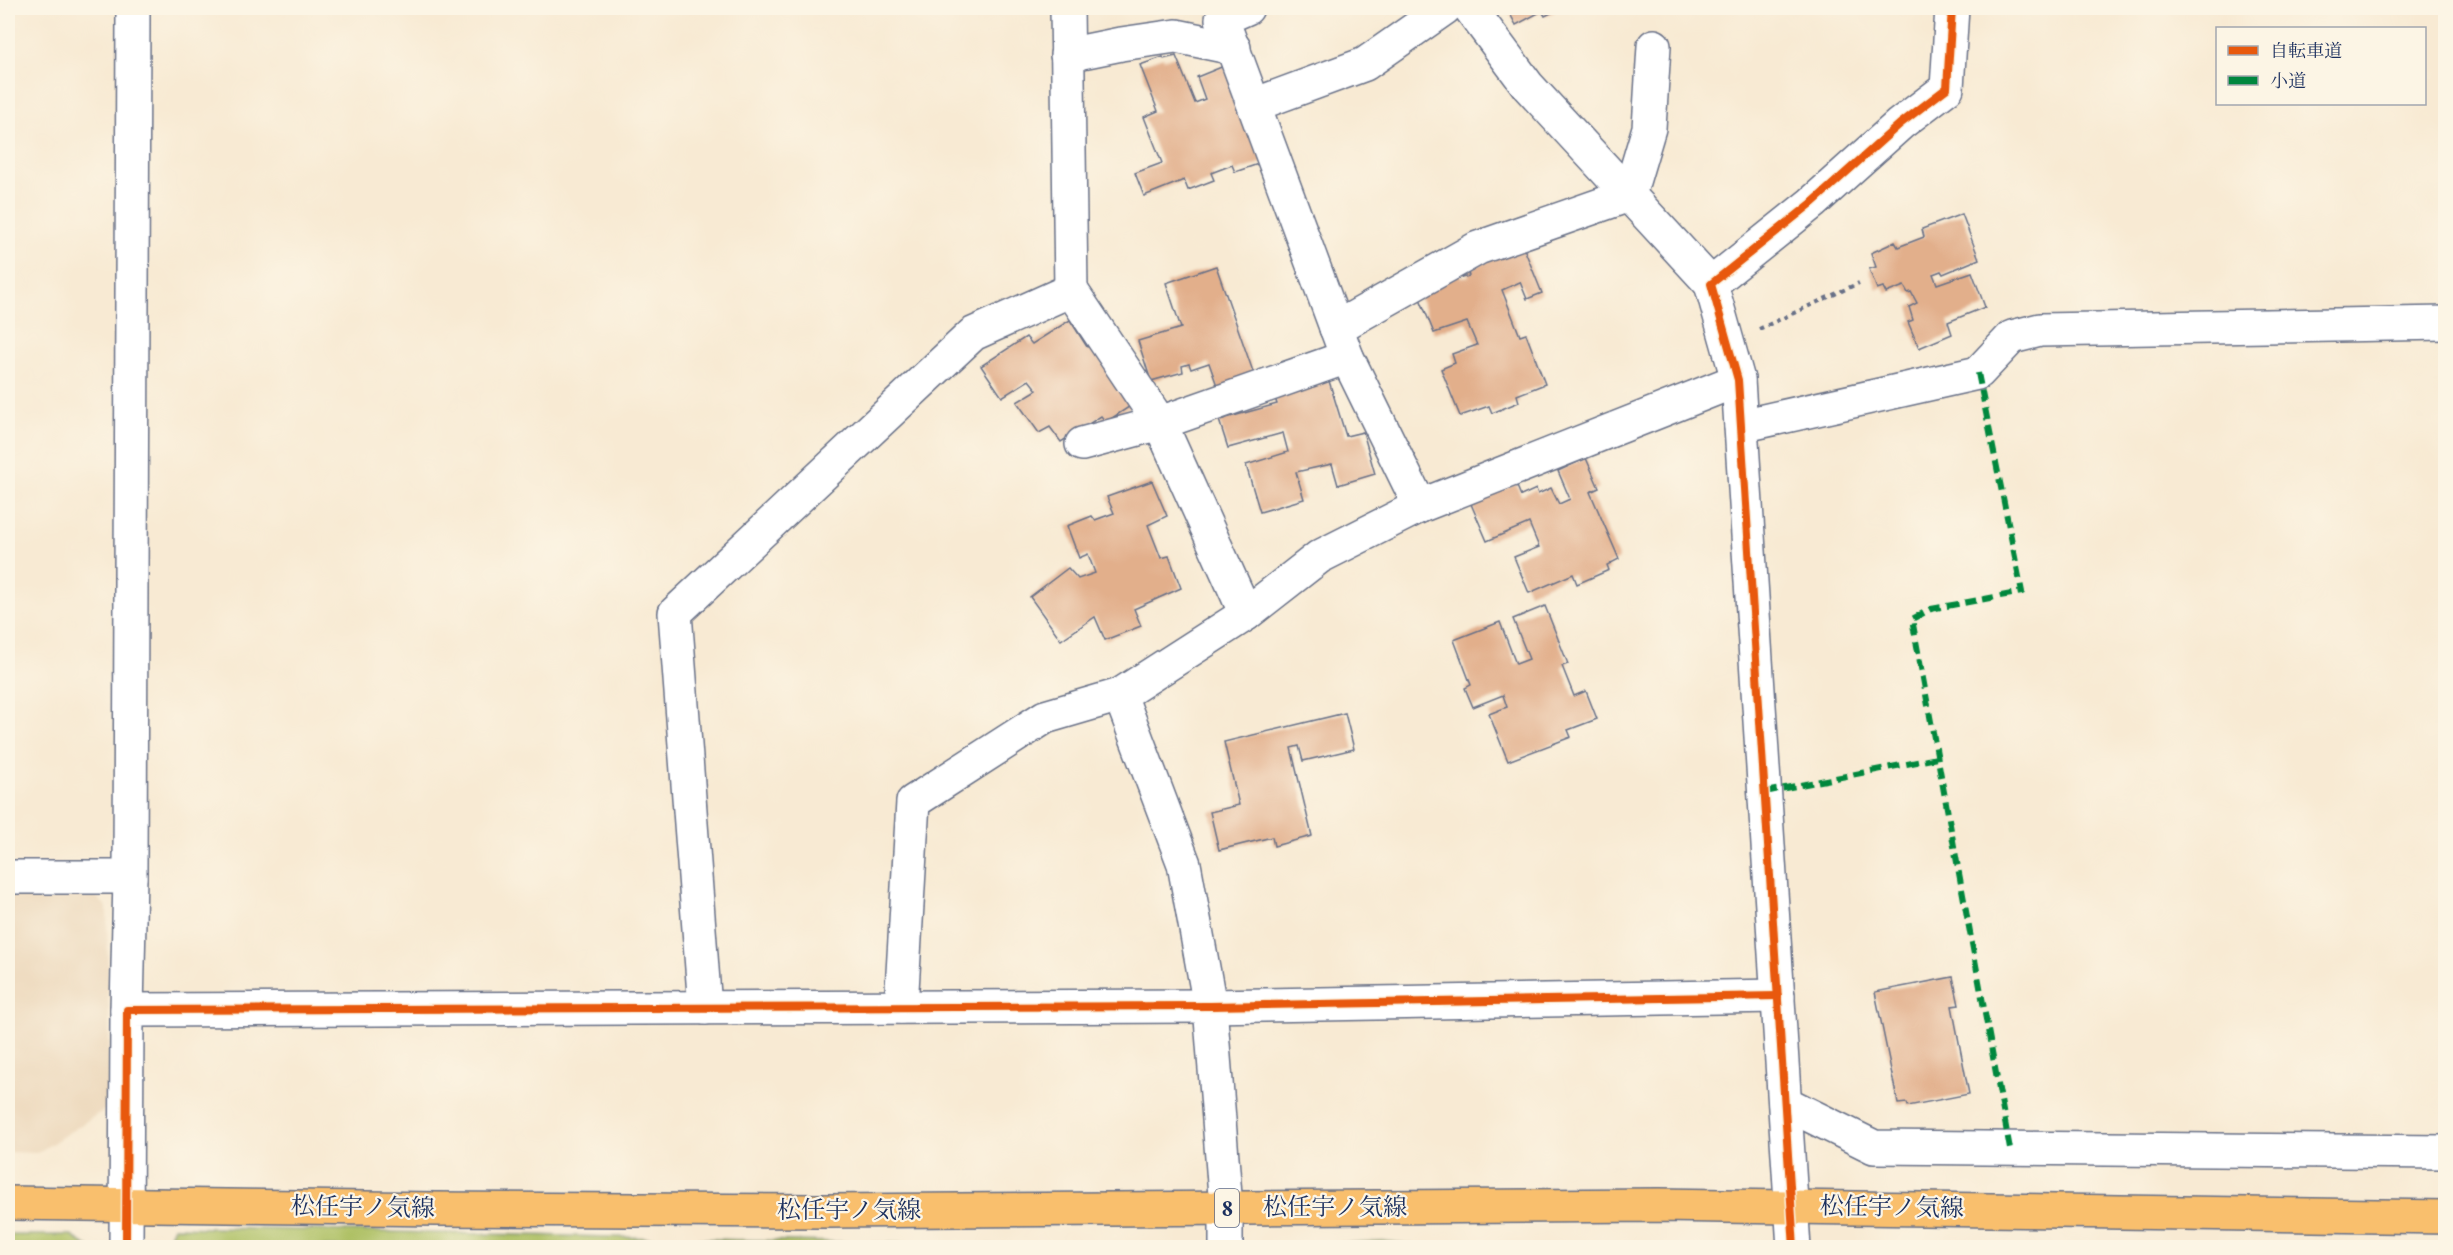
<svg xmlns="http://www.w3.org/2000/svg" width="2453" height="1255" viewBox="0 0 2453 1255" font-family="'EB Garamond','Noto Serif JP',serif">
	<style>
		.built { fill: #ecd7ba }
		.green { fill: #adc063; stroke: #647860; stroke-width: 1.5 }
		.building { fill: #e2af8b }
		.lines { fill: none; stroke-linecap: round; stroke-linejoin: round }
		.minor-casing { stroke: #687087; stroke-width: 36 }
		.major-casing { stroke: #687087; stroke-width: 36 }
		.path { stroke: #687087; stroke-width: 4; stroke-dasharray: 4.5 4.5; stroke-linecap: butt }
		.minor { stroke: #fff; stroke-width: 33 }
		.major { stroke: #f9bf6d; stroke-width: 33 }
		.quiet { stroke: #00873e; stroke-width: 6; stroke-dasharray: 12 6; stroke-linecap: butt }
		.cycleway-casing { stroke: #fcf5e5; stroke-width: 11 }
		.cycleway { stroke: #e8590c; stroke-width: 8 }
		.labels { text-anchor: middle; stroke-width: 4.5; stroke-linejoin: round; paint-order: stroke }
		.shield { fill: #fcf5e5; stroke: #5e6a86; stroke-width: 1.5 }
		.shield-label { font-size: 22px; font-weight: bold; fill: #1b2f5e }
		.street-label { font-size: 24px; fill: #1b2f5e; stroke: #fcf5e5 }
	</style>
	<rect width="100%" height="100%" fill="#fcf5e5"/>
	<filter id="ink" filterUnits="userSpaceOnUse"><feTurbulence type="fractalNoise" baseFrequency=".0167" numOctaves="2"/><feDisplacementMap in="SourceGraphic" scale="12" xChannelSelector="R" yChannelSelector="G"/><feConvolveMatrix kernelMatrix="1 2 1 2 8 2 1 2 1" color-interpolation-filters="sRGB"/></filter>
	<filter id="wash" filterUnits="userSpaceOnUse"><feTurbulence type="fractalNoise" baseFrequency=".008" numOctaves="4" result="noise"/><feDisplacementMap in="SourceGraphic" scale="24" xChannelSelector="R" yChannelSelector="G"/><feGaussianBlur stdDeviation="1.35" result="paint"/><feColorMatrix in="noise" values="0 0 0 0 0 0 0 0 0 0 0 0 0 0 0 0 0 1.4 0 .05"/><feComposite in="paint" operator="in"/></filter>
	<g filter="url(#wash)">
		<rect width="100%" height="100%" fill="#f8ead3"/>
		<polygon class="built" points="88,889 107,907 110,1106 37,1153 8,1152 8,890"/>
		<g class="green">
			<polygon points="174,1227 1057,1247 165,1247"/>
			<polygon points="8,1235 70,1235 89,1247 8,1247"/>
			<polygon points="1383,1241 1431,1247 1275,1247 1277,1247"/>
		</g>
		<g id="blocks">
			<g class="building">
				<polygon points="1507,8 1554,8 1555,11 1545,16 1542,11 1516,25"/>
				<polygon points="1176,56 1195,103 1205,99 1197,77 1224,66 1264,162 1235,172 1232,165 1211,173 1214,180 1188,190 1184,180 1144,196 1135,173 1162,163 1144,117 1158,111 1140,65 1163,57 1164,59"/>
				<polygon points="1962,214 1979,259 1943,274 1941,271 1933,274 1937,284 1972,272 1985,307 1948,322 1952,334 1919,348 1908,322 1913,320 1909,307 1917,303 1911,292 1908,293 1904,286 1886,293 1883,287 1877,289 1869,269 1876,267 1871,253 1895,242 1898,247 1924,237 1922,229"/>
				<polygon points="1523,246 1542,293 1527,299 1520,282 1502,290 1520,336 1526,334 1545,384 1517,395 1519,402 1492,413 1489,406 1460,416 1441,369 1455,363 1452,354 1477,345 1467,322 1434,333 1419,296 1459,274 1462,278 1469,276 1467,270"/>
				<polygon points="1216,266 1256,380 1220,394 1209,363 1191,369 1189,364 1182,366 1183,372 1151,381 1138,341 1181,328 1166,283"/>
				<polygon points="1070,320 1087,347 1091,346 1132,405 1106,422 1101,416 1061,442 1050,427 1039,433 1017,402 1037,390 1029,380 1002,397 981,366 1026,337 1032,344"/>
				<polygon points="1329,381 1346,436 1363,432 1375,474 1338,485 1332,464 1296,472 1304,499 1260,512 1246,465 1288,452 1283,433 1228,448 1219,420 1277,404 1274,395"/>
				<polygon points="1586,458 1599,488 1590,492 1619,559 1607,565 1609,570 1577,584 1573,574 1529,593 1514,557 1539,547 1529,523 1487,541 1471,504 1516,484 1521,496 1536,489 1538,494 1551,488 1559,504 1570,499 1558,471"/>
				<polygon points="1152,481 1167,516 1148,525 1161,558 1169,556 1181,588 1134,609 1141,626 1105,640 1095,617 1061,640 1030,597 1068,568 1078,579 1095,573 1088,554 1079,558 1067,526 1092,516 1095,520 1114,513 1107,497"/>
				<polygon points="1545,606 1568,664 1562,666 1574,696 1586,691 1597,719 1568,730 1571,737 1508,761 1489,714 1507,707 1503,695 1473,707 1465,688 1471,685 1454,640 1500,622 1516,664 1529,659 1513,619"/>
				<polygon points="1345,713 1354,749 1303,761 1299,746 1291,748 1312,836 1274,846 1272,837 1219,850 1210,812 1239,805 1224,742"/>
				<polygon points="1953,977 1959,1005 1952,1006 1969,1094 1908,1106 1907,1103 1898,1104 1875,992"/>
			</g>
		</g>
	</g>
	<g filter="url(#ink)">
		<use href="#blocks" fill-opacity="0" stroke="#687087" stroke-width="1.5"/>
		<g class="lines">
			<defs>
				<g id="minor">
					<polyline points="1247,8 1222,19 1347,357 1420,506"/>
					<polyline points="1470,8 1528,86 1711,284"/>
					<polyline points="1067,55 1121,44 1176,36 1234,48"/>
					<polyline points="1254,105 1365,64 1445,8"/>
					<polyline points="1071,290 1160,423 1246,614"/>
					<polyline points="1336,328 1478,248 1629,195 1649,128 1654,46"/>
					<polyline points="1741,426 1978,373 2012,337 2040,330 2446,323"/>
					<polyline points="1082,444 1160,423 1347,357"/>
					<polyline points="8,877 130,877"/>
					<polyline points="901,1007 913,802 1045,717 1120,695"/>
					<polyline points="705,1008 675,613 973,334 1071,290 1067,8"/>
					<polyline points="127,1010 130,877 133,8"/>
					<polyline points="1785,1103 1874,1147 2446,1152"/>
					<polyline points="126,1248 127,1010 1210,1006 1778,996"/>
					<polyline points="1226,1248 1226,1208 1210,1006 1184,864 1120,695 1246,614 1319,557 1420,506 1738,380"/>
					<polyline points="1794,1248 1738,380 1711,284 1812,203 1900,124 1947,88 1952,8"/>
				</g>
				<polyline id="major" points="8,1203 435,1209 828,1211 1659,1205 2446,1217"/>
			</defs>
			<use href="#minor" class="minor-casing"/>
			<use href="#major" class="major-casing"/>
			<polyline class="path" points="1759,329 1859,283"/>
			<use href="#minor" class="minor"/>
			<use href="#major" class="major"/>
			<g class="quiet">
				<polyline points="1978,373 2022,592 1931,609 1912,619 2010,1149"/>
				<polyline points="1765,792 1937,758"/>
			</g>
			<defs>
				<g id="cycleway">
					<polyline points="126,1248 127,1010 1210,1006 1778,996"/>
					<polyline points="1794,1248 1738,380 1711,284 1812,203 1900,124 1947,88 1952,8"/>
				</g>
			</defs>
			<use href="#cycleway" class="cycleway-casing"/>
			<use href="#cycleway" class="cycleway"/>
		</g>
	</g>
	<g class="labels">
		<rect class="shield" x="1215" y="1189" width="24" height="38" rx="4.5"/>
		<g class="shield-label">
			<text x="1227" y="1216">8</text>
		</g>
		<g class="street-label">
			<text transform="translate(363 1207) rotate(1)" y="8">松任宇ノ気線</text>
			<text x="1335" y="1215">松任宇ノ気線</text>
			<text transform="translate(1892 1207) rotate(1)" y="8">松任宇ノ気線</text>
			<text x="849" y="1218">松任宇ノ気線</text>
		</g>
	</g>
	<rect width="2453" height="1255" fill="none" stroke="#fcf5e5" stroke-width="30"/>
	<rect x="2216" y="27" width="210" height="78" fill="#fcf5e5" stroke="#a2a6af" stroke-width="1.5"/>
	<rect x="2228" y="46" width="30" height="9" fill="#e8590c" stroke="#a2a6af" stroke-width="1.5"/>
	<text x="2270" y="57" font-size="18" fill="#1b2f5e">自転車道</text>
	<rect x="2228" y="76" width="30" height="9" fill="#00873e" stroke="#a2a6af" stroke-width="1.5"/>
	<text x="2270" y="87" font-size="18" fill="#1b2f5e">小道</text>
</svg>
